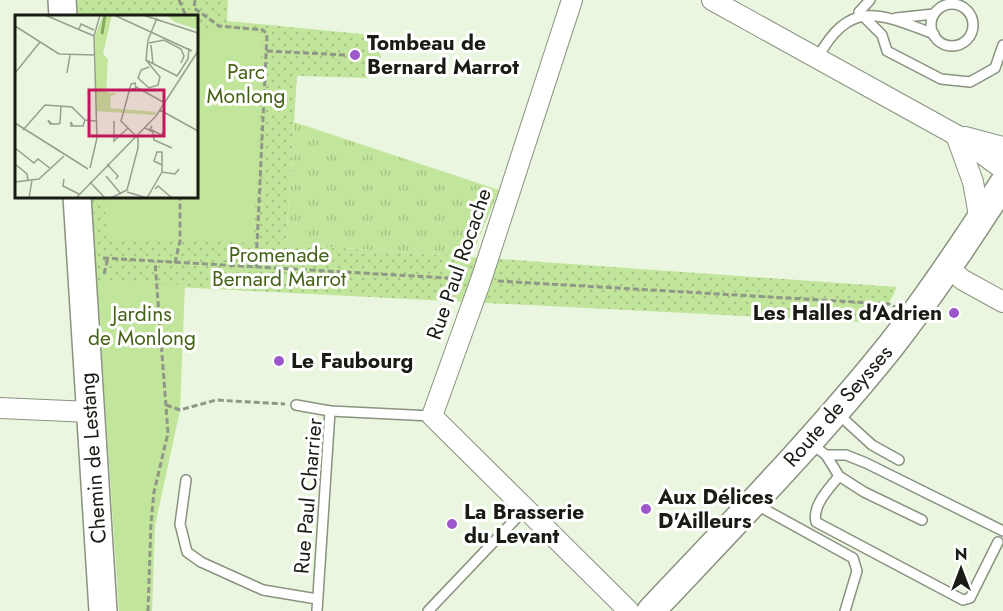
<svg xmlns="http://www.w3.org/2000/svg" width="1003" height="611" viewBox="0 0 1003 611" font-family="Jost,sans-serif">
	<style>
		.grass { fill: url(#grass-tufts) }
		.park { fill: url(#park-dots) }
		.garden { fill: #c2e59c }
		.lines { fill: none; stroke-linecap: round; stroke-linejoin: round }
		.lane-casing { stroke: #89937f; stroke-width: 12 }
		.street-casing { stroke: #89937f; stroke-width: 22 }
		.secondary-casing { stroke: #89937f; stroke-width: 30 }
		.path { stroke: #8f9787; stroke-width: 3; stroke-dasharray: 6 3; stroke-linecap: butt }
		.lane { stroke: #fff; stroke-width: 9 }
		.street { stroke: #fff; stroke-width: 20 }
		.secondary { stroke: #fff; stroke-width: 27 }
		.poi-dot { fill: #9c57cb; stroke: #fff; stroke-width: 2 }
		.labels { text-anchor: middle; stroke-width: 6; stroke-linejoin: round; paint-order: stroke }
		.poi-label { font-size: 21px; font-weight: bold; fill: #181c14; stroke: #fff; text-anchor: start }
		.park-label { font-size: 21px; fill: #446316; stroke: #fff }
		.street-label { font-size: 21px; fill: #181c14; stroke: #fff }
		.inset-river { fill: none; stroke: #86a860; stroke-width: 3 }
		.inset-road { fill: none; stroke: #979f8e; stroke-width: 1.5 }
		.view { fill: #c2185b; fill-opacity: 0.15; stroke: #c2185b; stroke-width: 3 }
		.inset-edge { fill: none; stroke: #181c14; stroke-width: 3 }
	</style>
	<defs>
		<pattern id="grass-tufts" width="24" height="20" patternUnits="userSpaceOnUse" patternTransform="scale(1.5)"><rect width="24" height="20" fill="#c2e59c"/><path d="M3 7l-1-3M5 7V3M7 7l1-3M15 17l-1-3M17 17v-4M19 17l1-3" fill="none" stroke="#a6c486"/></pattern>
		<pattern id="park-dots" width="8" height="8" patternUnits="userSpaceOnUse" patternTransform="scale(1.5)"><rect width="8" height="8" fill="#c2e59c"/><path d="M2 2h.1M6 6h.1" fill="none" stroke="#a6c486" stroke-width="1.8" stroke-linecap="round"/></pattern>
	</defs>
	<rect width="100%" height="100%" fill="#ebf6e0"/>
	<polygon class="grass" points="294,122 499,190 471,257 286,244"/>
	<path class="park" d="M74,0h154l-1,21 135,13c13,4 18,13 19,26l-8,14 -6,4 -70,-2 -11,168 611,43 -18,36 -782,-40 -6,-86 105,-1v-180h-121z"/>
	<g class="garden">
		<polygon points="201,29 262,33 254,243 108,238 104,197 196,196 196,65"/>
		<polygon points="97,283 185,285 180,410 155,526 152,611 119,611"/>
	</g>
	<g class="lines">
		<defs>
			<g id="lane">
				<polyline points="870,0 859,12 882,35 887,51 941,79 970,82 995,68 1003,45"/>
				<circle cx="952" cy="25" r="21"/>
				<polyline points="896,18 934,14"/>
				<path d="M818,57c32,-57 59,-45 116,-23"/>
				<polyline points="296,405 330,411 432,416"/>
				<polyline points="837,413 872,445 899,460"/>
				<polyline points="810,443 826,455 839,476 864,492 922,520"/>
				<polyline points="826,455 846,455 866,463 1003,531"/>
				<path d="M839,476c-10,13 -27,29 -23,46l147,78 7,-2 28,-56"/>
				<polyline points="186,480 180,524 187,552 201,562 263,590 317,599"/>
				<polyline points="755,504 853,558 857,571 845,611"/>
				<polyline points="317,611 330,411"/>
				<polyline points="428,611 525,509"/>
			</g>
			<g id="street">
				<polyline points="572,0 481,280 432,416 629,611"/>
				<polyline points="712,0 956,135 1003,169"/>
				<polyline points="956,135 973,182 980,221"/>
				<polyline points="965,137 1003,147"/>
				<polyline points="948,268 963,280 1003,302"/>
				<polyline points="0,408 90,412"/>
			</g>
			<g id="secondary">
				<polyline points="62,0 63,16"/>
				<polyline points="77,196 103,611"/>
				<path d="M651,611c81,-86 164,-171 238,-263 41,-52 78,-108 114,-164"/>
			</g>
		</defs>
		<use href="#lane" class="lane-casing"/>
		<use href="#street" class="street-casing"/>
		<use href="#secondary" class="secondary-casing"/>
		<g class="path">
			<polyline points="179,0 186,16"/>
			<polyline points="195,0 194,8 219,26 263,30 267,34 256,266"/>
			<polyline points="267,51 345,55"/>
			<polyline points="103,258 465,279"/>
			<polyline points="175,263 180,241 180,196"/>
			<polyline points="104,274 108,258"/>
			<polyline points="498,281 889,304 895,307"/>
			<polyline points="166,405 180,410 216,400 285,404"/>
			<polyline points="148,611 151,523 154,492 168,433 155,262"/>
		</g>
		<use href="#lane" class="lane"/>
		<use href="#street" class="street"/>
		<use href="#secondary" class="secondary"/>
	</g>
	<g class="poi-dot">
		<circle cx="355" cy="55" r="6"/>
		<circle cx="954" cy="313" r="6"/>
		<circle cx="279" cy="361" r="6"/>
		<circle cx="646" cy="509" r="6"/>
		<circle cx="452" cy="524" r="6"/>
	</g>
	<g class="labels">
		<g class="poi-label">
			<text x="367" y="50">Tombeau de<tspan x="367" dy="24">Bernard Marrot</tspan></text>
			<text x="942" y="320" text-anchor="end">Les Halles d'Adrien</text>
			<text x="291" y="368">Le Faubourg</text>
			<text x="658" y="504">Aux Délices<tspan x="658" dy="24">D'Ailleurs</tspan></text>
			<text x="464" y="519">La Brasserie<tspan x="464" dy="24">du Levant</tspan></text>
		</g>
		<g class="park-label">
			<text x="246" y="79">Parc<tspan x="246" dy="24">Monlong</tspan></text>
			<text x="279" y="262">Promenade<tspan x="279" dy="24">Bernard Marrot</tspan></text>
			<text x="142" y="321">Jardins<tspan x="142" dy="24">de Monlong</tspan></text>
		</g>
		<g class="street-label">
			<text transform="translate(459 264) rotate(-71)" y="7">Rue Paul Rocache</text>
			<text transform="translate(838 406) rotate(-49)" y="7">Route de Seysses</text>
			<text transform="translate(93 458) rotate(-94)" y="7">Chemin de Lestang</text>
			<text transform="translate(308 496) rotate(-85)" y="7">Rue Paul Charrier</text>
		</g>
	</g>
	<g transform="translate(15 15)">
		<rect width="183" height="183" fill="#ebf6e0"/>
		<path d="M88,0h9l-9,39 5,5 -2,33 11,2 -6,2 -1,12 46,4 -1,3 -59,-4 -1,-75z" fill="#c2e59c"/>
		<path d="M151,0h32v11l-2,3 -21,-7z" fill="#c2e59c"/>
		<path class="inset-river" d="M87,19l3,-19"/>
		<path class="inset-road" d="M30,0l49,21M99,0l78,36M128,0l55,18M142,3l-9,22 -2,20 31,16 11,-17 1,-11M0,11l44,28 36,1M64,14l2,-5 13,6M134,28l15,-3 17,9 3,7 -3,7M136,30l2,19M131,45l14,17 -2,8 -9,3 -11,-10 3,-8 8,-3M0,58l25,-31M52,58l3,-18M121,72l29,16M145,95l38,21M99,106v20l14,-13M0,108l73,46M37,109l-4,-4 2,4h8l2,-1 1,-17M58,111l-2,-4v4h12l2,-6M137,111l-2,3 11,6 3,-4M130,113l8,4 1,8 18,8M8,115l22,-25 27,2 13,13 11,1M0,133l19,15 4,-4 13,10M0,149l12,10 1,6M92,149l11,12 -2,3M147,150v-13h-5l-3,9 8,4v7M75,153l7,-30 -3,-102 6,-21M91,161l15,18M49,164l-1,7 16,8M0,167l24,-3 25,-23M75,167l15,16M140,174l3,-3 14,12M112,177l20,6M14,183l3,-18M61,183l80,-82 42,-65M96,183l16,-8 11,-42v-10l-17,-17 10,-37 4,-1 1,5 -4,1M132,183l15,-26 13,2 4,-5"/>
		<path class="view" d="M74,75h75v46h-75z"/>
		<rect width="183" height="183" class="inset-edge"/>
	</g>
	<g transform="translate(961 569)" stroke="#ffffff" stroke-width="4.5" paint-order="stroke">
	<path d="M0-4.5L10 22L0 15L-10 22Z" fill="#181c14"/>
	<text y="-9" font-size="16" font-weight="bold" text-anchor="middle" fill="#181c14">N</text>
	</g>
</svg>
